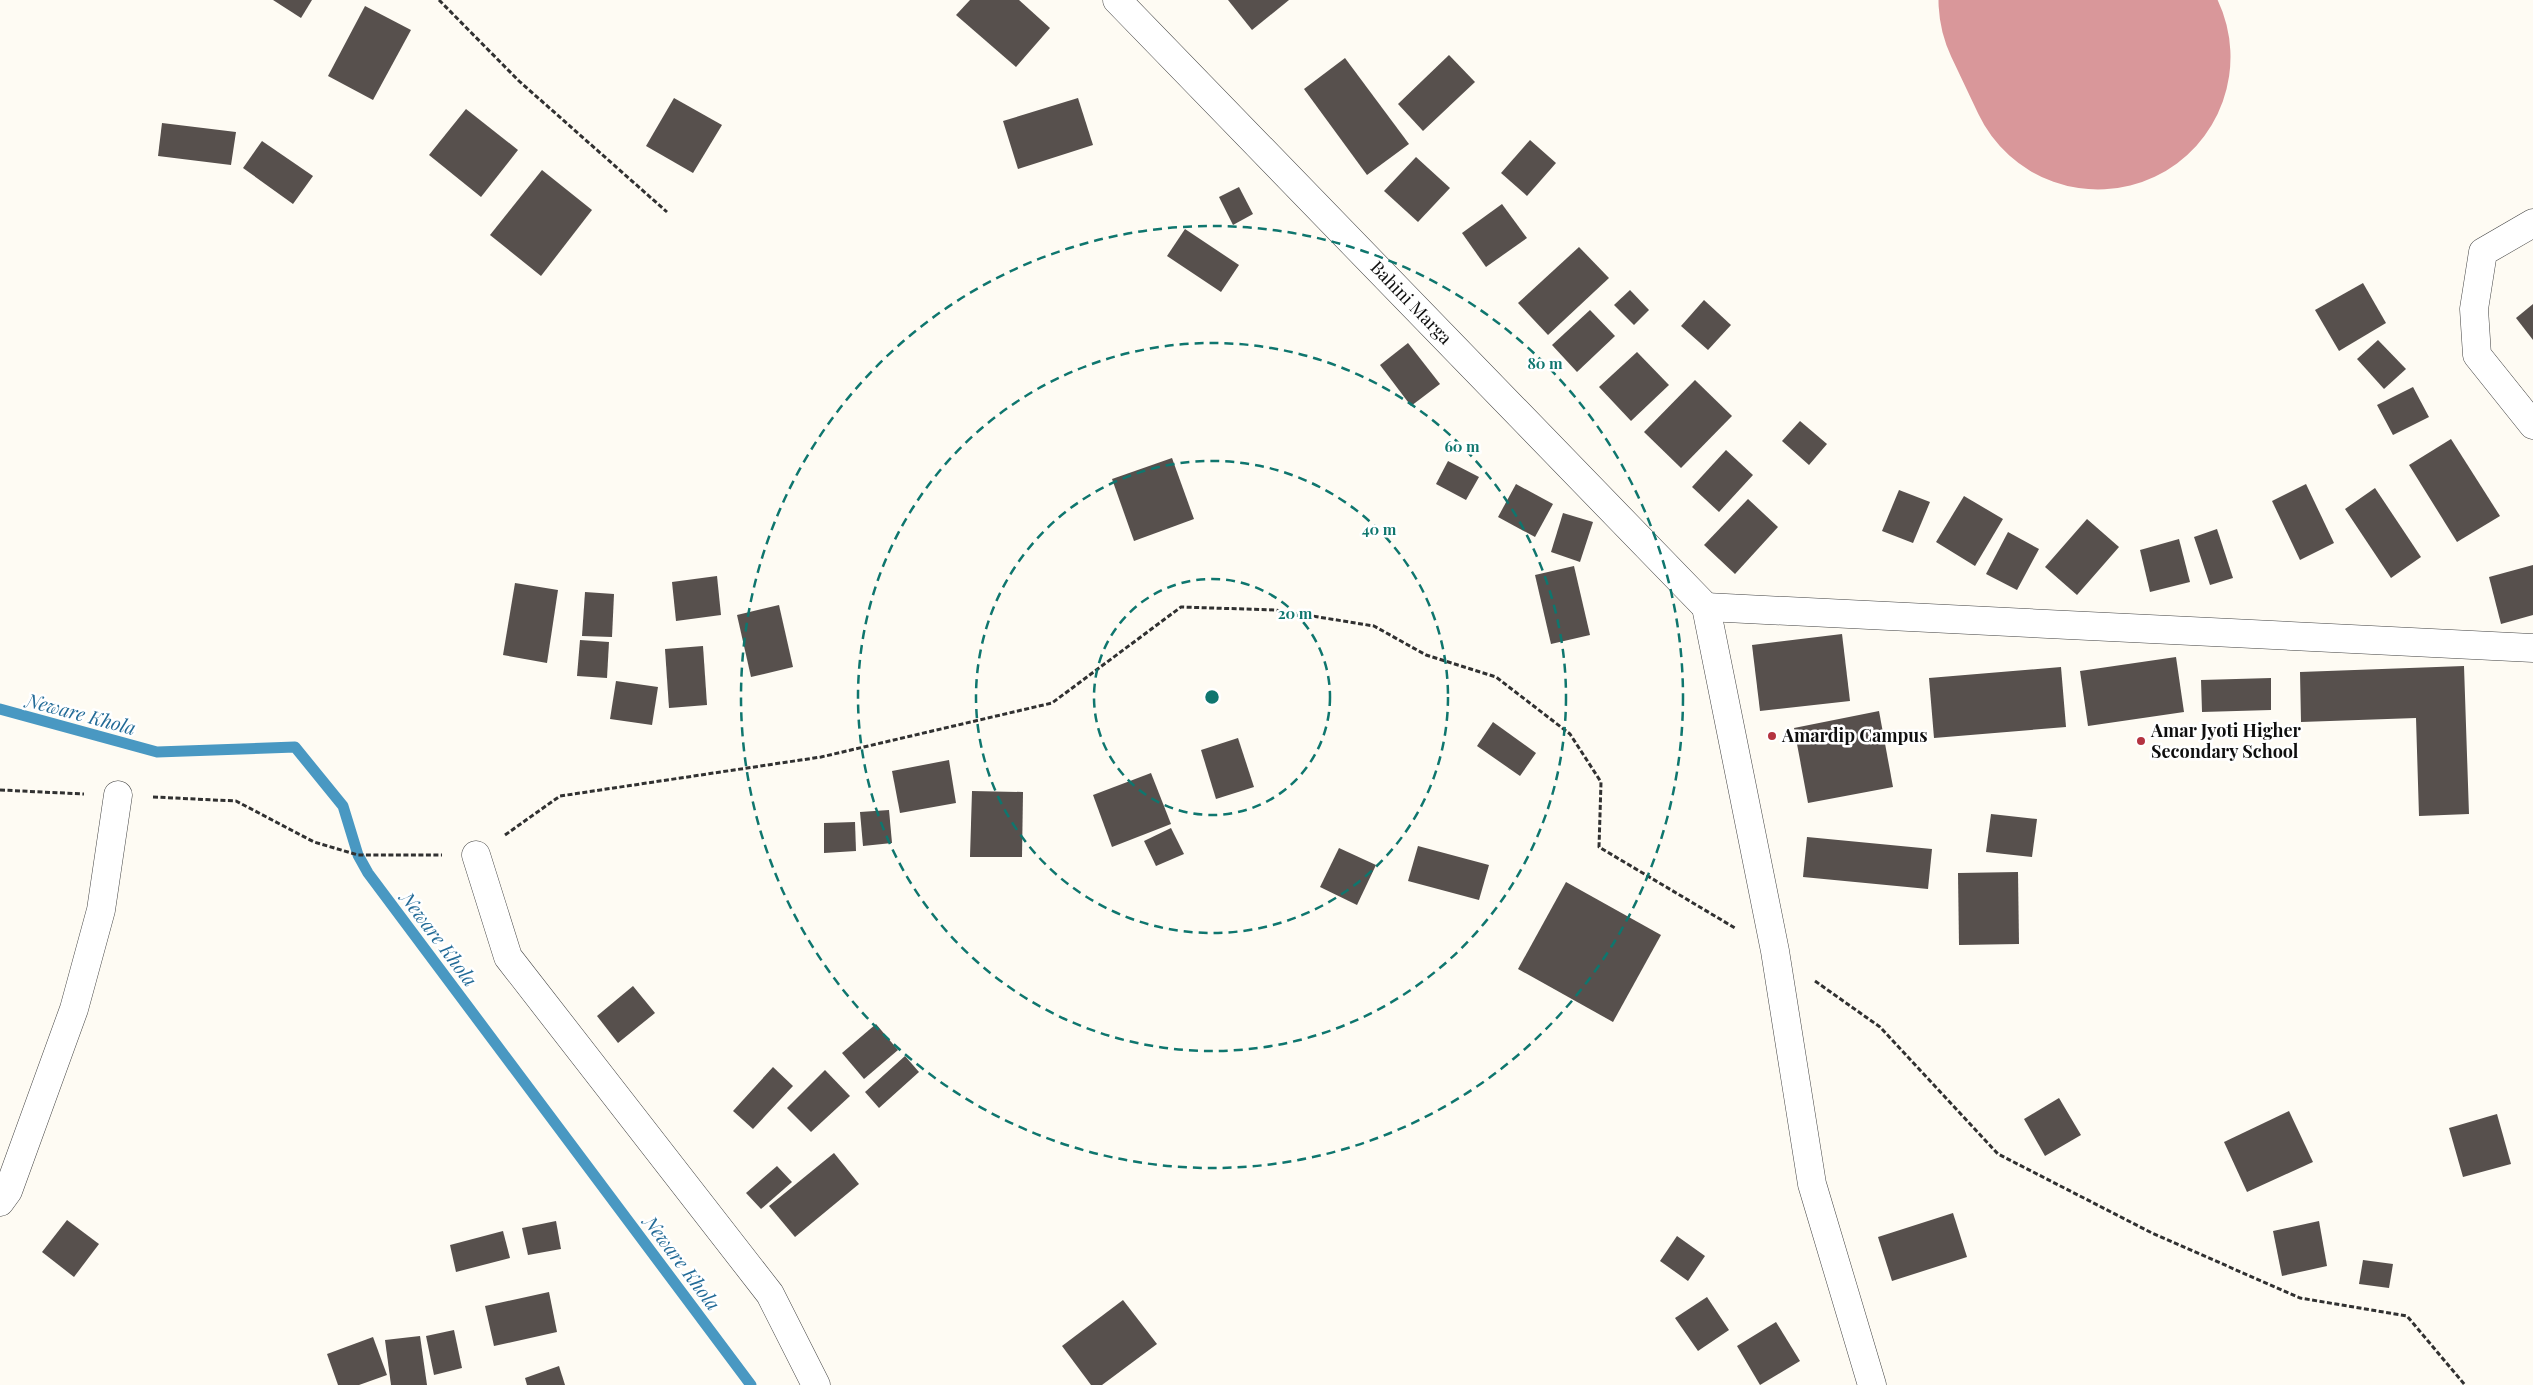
<svg xmlns="http://www.w3.org/2000/svg" width="2533" height="1385" viewBox="0 0 2533 1385" font-family="'Playfair Display',serif">
	<style>
		.lines { fill: none; stroke-linecap: round; stroke-linejoin: round }
		.stream { stroke: #4998c2; stroke-width: 11 }
		.runway { stroke: #d9979a; stroke-width: 265 }
		.building { fill: #57504d }
		.minor-casing { stroke: #424242; stroke-width: 29 }
		.path { stroke: #313131; stroke-width: 3; stroke-dasharray: 5 2.5; stroke-linecap: butt }
		.minor { stroke: #fff; stroke-width: 28 }
		.ring { fill: none; stroke: #0f766e; stroke-width: 2.5; stroke-dasharray: 9 6 }
		.poi-dot { fill: #b43340; stroke: #fff; stroke-width: 2 }
		.labels { text-anchor: middle; stroke-width: 5; stroke-linejoin: round; paint-order: stroke }
		.street-label { font-size: 18px; fill: #0f0f0f; stroke: #fff }
		.poi-label { font-size: 18px; font-weight: bold; fill: #0f0f0f; stroke: #fff; text-anchor: start }
		.water-label { font-size: 19px; font-style: italic; fill: #236b97; stroke: #fff }
		.centre { fill: #0f766e; stroke: #fff; stroke-width: 2.5 }
		.ring-label { font-size: 15px; text-anchor: middle; font-weight: bold; fill: #0f766e; stroke: #fff; stroke-width: 5; stroke-linejoin: round; paint-order: stroke }
	</style>
	<rect width="100%" height="100%" fill="#fefbf3"/>
	<g class="lines">
		<polyline class="stream" points="0,709 157,752 295,747 343,806 358,855 368,873 751,1385"/>
		<polyline class="runway" points="2071,0 2098,57"/>
	</g>
	<g class="building">
		<polygon points="273,0 312,0 301,18"/>
		<polygon points="970,0 1019,0 1050,28 1016,67 956,15"/>
		<polygon points="1228,0 1289,0 1252,30"/>
		<polygon points="365,6 411,30 373,100 328,76"/>
		<polygon points="1449,55 1475,82 1423,131 1398,104"/>
		<polygon points="1345,58 1409,144 1367,175 1304,89"/>
		<polygon points="674,98 722,125 693,173 646,146"/>
		<polygon points="1078,98 1093,145 1018,169 1003,121"/>
		<polygon points="466,109 518,150 481,197 429,155"/>
		<polygon points="162,123 236,132 231,165 158,156"/>
		<polygon points="1530,140 1556,163 1527,196 1501,173"/>
		<polygon points="262,141 313,176 293,204 243,168"/>
		<polygon points="1416,157 1450,188 1418,222 1384,191"/>
		<polygon points="542,170 592,210 541,276 490,235"/>
		<polygon points="1239,187 1253,214 1233,225 1219,197"/>
		<polygon points="1502,204 1527,238 1486,267 1462,233"/>
		<polygon points="1185,229 1239,265 1221,292 1167,256"/>
		<polygon points="1579,247 1609,278 1548,335 1518,303"/>
		<polygon points="2363,283 2386,323 2339,351 2315,310"/>
		<polygon points="1630,290 1649,310 1634,325 1614,305"/>
		<polygon points="1704,300 1731,325 1708,350 1681,326"/>
		<polygon points="2533,304 2533,340 2516,318"/>
		<polygon points="1590,310 1615,336 1577,372 1552,345"/>
		<polygon points="2378,340 2406,369 2384,389 2357,359"/>
		<polygon points="1408,343 1440,384 1411,406 1380,365"/>
		<polygon points="1637,352 1669,385 1631,421 1599,387"/>
		<polygon points="1695,380 1732,416 1681,468 1644,432"/>
		<polygon points="2413,387 2429,417 2393,435 2377,405"/>
		<polygon points="1800,421 1827,444 1809,465 1782,441"/>
		<polygon points="2451,439 2500,516 2457,542 2409,465"/>
		<polygon points="1726,450 1753,475 1719,512 1692,487"/>
		<polygon points="1172,458 1194,519 1134,541 1112,479"/>
		<polygon points="1448,461 1479,477 1466,500 1436,484"/>
		<polygon points="1516,484 1553,504 1535,537 1498,517"/>
		<polygon points="2306,484 2334,543 2300,560 2272,501"/>
		<polygon points="2375,488 2421,557 2391,578 2345,509"/>
		<polygon points="1899,490 1930,502 1913,543 1882,531"/>
		<polygon points="1964,496 2003,519 1975,566 1936,542"/>
		<polygon points="1748,499 1778,527 1735,574 1704,545"/>
		<polygon points="1563,513 1593,522 1580,562 1551,552"/>
		<polygon points="2087,519 2119,547 2077,595 2045,567"/>
		<polygon points="2217,529 2233,578 2210,585 2194,537"/>
		<polygon points="2008,532 2039,549 2017,590 1986,574"/>
		<polygon points="2179,539 2190,582 2150,592 2140,550"/>
		<polygon points="2533,565 2533,615 2501,624 2489,577"/>
		<polygon points="1574,566 1590,635 1551,644 1535,575"/>
		<polygon points="717,576 721,615 676,621 672,582"/>
		<polygon points="515,583 558,590 547,663 503,655"/>
		<polygon points="585,592 614,594 612,637 582,636"/>
		<polygon points="779,605 793,667 751,677 737,615"/>
		<polygon points="1842,634 1850,701 1760,711 1752,645"/>
		<polygon points="580,640 609,642 607,678 577,676"/>
		<polygon points="703,646 707,705 669,708 665,649"/>
		<polygon points="2176,657 2184,712 2088,726 2080,671"/>
		<polygon points="2464,666 2469,814 2419,816 2416,718 2301,722 2300,672"/>
		<polygon points="2061,667 2066,727 1934,738 1929,678"/>
		<polygon points="2271,678 2271,710 2202,712 2201,680"/>
		<polygon points="616,681 658,687 652,725 610,719"/>
		<polygon points="1879,711 1893,787 1808,803 1794,728"/>
		<polygon points="1493,722 1536,753 1520,776 1477,746"/>
		<polygon points="1238,738 1254,787 1216,799 1201,750"/>
		<polygon points="949,760 956,803 900,813 892,771"/>
		<polygon points="1151,773 1171,824 1112,847 1093,795"/>
		<polygon points="972,791 1023,792 1022,857 970,857"/>
		<polygon points="889,810 892,843 863,846 860,812"/>
		<polygon points="1991,814 2037,819 2032,857 1986,852"/>
		<polygon points="855,822 856,851 824,853 824,823"/>
		<polygon points="1171,828 1184,854 1156,866 1144,841"/>
		<polygon points="1807,837 1932,849 1928,889 1803,877"/>
		<polygon points="1418,846 1489,865 1479,900 1408,881"/>
		<polygon points="1339,848 1376,865 1357,905 1320,887"/>
		<polygon points="2018,872 2019,944 1959,945 1958,873"/>
		<polygon points="1566,882 1661,935 1613,1022 1518,969"/>
		<polygon points="633,986 655,1013 618,1043 597,1016"/>
		<polygon points="876,1024 898,1050 864,1079 842,1053"/>
		<polygon points="905,1056 919,1072 879,1108 865,1092"/>
		<polygon points="773,1067 793,1086 753,1129 733,1111"/>
		<polygon points="825,1070 850,1096 811,1132 787,1108"/>
		<polygon points="2059,1098 2081,1135 2045,1156 2024,1119"/>
		<polygon points="2289,1111 2313,1162 2247,1192 2224,1142"/>
		<polygon points="2497,1114 2511,1164 2463,1177 2449,1128"/>
		<polygon points="834,1153 859,1184 795,1237 769,1206"/>
		<polygon points="777,1166 792,1182 761,1209 746,1193"/>
		<polygon points="1953,1213 1967,1257 1892,1281 1878,1237"/>
		<polygon points="67,1220 99,1244 74,1277 42,1252"/>
		<polygon points="556,1221 561,1249 528,1255 522,1228"/>
		<polygon points="2319,1221 2327,1266 2282,1276 2273,1231"/>
		<polygon points="503,1231 510,1258 456,1272 450,1245"/>
		<polygon points="1677,1236 1705,1256 1688,1281 1660,1261"/>
		<polygon points="2363,1260 2393,1264 2389,1288 2359,1284"/>
		<polygon points="549,1292 557,1332 494,1346 485,1306"/>
		<polygon points="1707,1297 1729,1330 1698,1351 1675,1318"/>
		<polygon points="1123,1300 1157,1344 1102,1385 1091,1385 1062,1346"/>
		<polygon points="1776,1322 1800,1361 1760,1385 1737,1346"/>
		<polygon points="454,1330 462,1368 434,1375 426,1336"/>
		<polygon points="420,1336 427,1385 391,1385 385,1340"/>
		<polygon points="373,1337 387,1375 359,1385 338,1385 327,1354"/>
		<polygon points="559,1366 565,1385 527,1385 525,1378"/>
	</g>
	<g class="lines">
		<defs>
			<g id="minor">
				<path id="s1" d="M1117,0l589,607"/>
				<polyline points="2533,223 2483,252 2474,309 2477,355 2533,425"/>
				<polyline points="1706,607 2533,648"/>
				<polyline points="1706,607 1775,951 1812,1184 1872,1385"/>
				<polyline points="476,855 508,957 770,1294 816,1385"/>
				<polyline points="0,1202 8,1191 74,1009 101,910 118,795"/>
			</g>
		</defs>
		<use href="#minor" class="minor-casing"/>
		<g class="path">
			<polyline points="439,0 519,81 667,212"/>
			<polyline points="0,790 84,794"/>
			<polyline points="153,797 236,801 314,842 358,855 442,855"/>
			<polyline points="505,835 560,796 821,757 1052,703 1181,607 1275,610 1374,626 1426,655 1496,677 1570,734 1601,782 1599,847 1735,928"/>
			<polyline points="1815,981 1880,1027 1998,1154 2152,1233 2300,1298 2407,1316 2465,1385"/>
		</g>
		<use href="#minor" class="minor"/>
	</g>
	<g class="ring">
		<circle cx="1212" cy="697" r="118"/>
		<circle cx="1212" cy="697" r="236"/>
		<circle cx="1212" cy="697" r="354"/>
		<circle cx="1212" cy="697" r="471"/>
	</g>
	<g class="poi-dot">
		<circle cx="1772" cy="736" r="5"/>
		<circle cx="2141" cy="741" r="5"/>
	</g>
	<g class="labels">
		<g class="street-label">
			<text dy="6" stroke="none"><textPath href="#s1" startOffset="422">Bahini Marga</textPath></text>
		</g>
		<g class="poi-label">
			<text x="2151" y="737">Amar Jyoti Higher<tspan x="2151" dy="21">Secondary School</tspan></text>
			<text x="1782" y="742">Amardip Campus</text>
		</g>
		<g class="water-label">
			<text transform="translate(81 714) rotate(15)" y="7">Neware Khola</text>
			<text transform="translate(439 939) rotate(53)" y="7">Neware Khola</text>
			<text transform="translate(682 1263) rotate(53)" y="7">Neware Khola</text>
		</g>
	</g>
	<circle cx="1212" cy="697" r="8" class="centre"/>
	<g class="ring-label">
		<text x="1545" y="369">80 m</text>
		<text x="1462" y="452">60 m</text>
		<text x="1379" y="535">40 m</text>
		<text x="1295" y="619">20 m</text>
	</g>
</svg>
